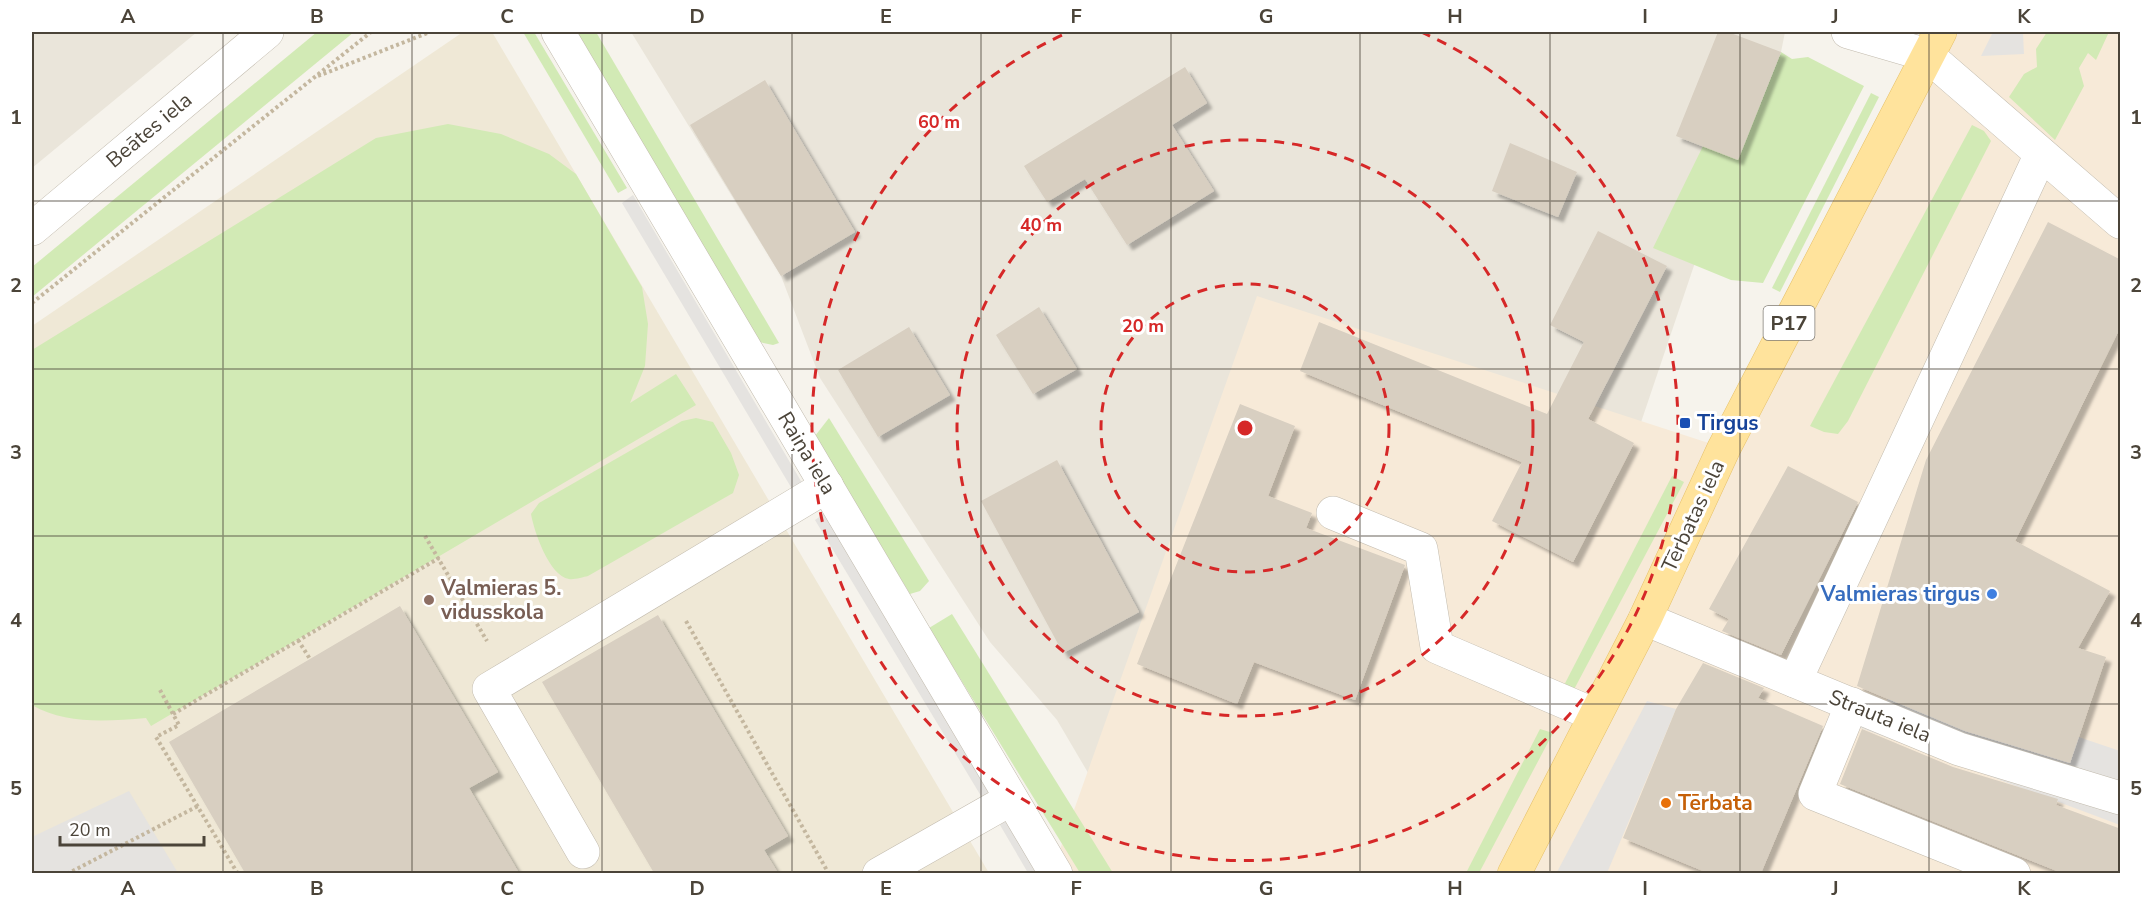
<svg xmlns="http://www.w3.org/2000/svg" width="2152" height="905" viewBox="0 0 2152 905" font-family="'Nunito Sans',sans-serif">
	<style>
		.residential { fill: #eae5da }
		.commercial { fill: #f7ead8 }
		.education { fill: #efe8d6 }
		.green { fill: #d2eab5 }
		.parking { fill: #e5e3e0 }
		.building { fill: #d8cfc1; filter: url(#shadow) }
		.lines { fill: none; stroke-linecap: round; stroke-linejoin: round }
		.minor-casing { stroke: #c2bbae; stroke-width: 34 }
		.major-casing { stroke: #e6c16a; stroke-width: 34 }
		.path { stroke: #c4b79f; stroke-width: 4; stroke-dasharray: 3 3; stroke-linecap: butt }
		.minor { stroke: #fff; stroke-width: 33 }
		.major { stroke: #ffe39c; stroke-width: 33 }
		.grid { fill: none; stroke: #4b4439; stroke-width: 1.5; stroke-opacity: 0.55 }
		.ring { fill: none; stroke: #d62828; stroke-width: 3; stroke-dasharray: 10 8 }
		.transit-dot { fill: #1a4fb4; stroke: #fff; stroke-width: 2 }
		.shop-dot { fill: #3f7fe0; stroke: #fff; stroke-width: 2 }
		.education-dot { fill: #8d6e63; stroke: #fff; stroke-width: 2 }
		.food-dot { fill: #e8710a; stroke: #fff; stroke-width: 2 }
		.labels { text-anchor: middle; stroke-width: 6; stroke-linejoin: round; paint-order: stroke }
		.shield { fill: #fff; stroke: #817c74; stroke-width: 1.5 }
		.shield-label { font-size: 20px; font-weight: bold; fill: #4b4439 }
		.street-label { font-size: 21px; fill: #4b4439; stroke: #fff }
		.transit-label { font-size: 21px; font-weight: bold; fill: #164399; stroke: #fff; text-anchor: start }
		.education-label { font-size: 21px; font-weight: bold; fill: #785e54; stroke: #fff; text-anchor: start }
		.shop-label { font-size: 21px; font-weight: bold; fill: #366cbe; stroke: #fff; text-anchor: end }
		.food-label { font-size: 21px; font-weight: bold; fill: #c56008; stroke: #fff; text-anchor: start }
		.centre { fill: #d62828; stroke: #fff; stroke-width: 3 }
		.ring-label { font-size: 18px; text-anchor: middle; font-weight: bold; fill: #d62828; stroke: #fff; stroke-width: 6; stroke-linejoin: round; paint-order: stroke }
		.neatline { fill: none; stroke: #4b4439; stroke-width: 2 }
		.grid-label { font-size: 20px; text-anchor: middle; font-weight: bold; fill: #4b4439 }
	</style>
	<defs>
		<filter id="shadow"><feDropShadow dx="5.5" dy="5.5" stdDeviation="1.5" flood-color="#0004"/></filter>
	</defs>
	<rect width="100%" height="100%" fill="#f6f3ec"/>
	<g class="residential">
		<polygon points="32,32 197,32 32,168"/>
		<polygon points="631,32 1785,32 1781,52 1704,236 1634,443 1147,873 1057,720 990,642 820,378 781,276"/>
	</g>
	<polygon class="commercial" points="1940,32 2120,32 2120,873 1056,874 1053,869 1257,296 1724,448"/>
	<polygon class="education" points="463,32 492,32 989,873 32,874 32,326"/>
	<g class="green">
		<polygon points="317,32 354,32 32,297 32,267"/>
		<polygon points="523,32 534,32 627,188 618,193"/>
		<polygon points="571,32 596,32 779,343 773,345 754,341"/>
		<polygon points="2047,32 2109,32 2096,60 2088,53 2079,68 2084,86 2055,140 2009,97 2024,74 2037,67 2036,49"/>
		<polygon points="1781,52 1792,59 1808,57 1864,86 1763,283 1731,280 1653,248 1703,146 1738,159"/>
		<polygon points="1871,93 1879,97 1780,292 1772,288"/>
		<path d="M448,124l53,10 48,20 27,20 66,113 6,37 -3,42 -15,37 46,-29 20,31 -545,321 -5,-8c-38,3 -80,7 -114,-13v-355l344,-212z"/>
		<polygon points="1972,125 1984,131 1991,141 1848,421 1838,434 1824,432 1810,426"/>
		<path d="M696,418l17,4 18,31 8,22 -6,18 -145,83c-5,1 -14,4 -19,3 -20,-3 -35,-48 -38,-65l8,-11 143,-82z"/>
		<polygon points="829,418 929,581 920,591 910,594 815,436"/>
		<polygon points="1672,476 1684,482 1570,697 1560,693"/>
		<polygon points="952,614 1113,873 1080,873 929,628"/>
		<polygon points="1540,729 1553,733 1479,873 1466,873"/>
	</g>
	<g class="parking">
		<polygon points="1993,32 2035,32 2023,33 2024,54 1981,56"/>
		<polygon points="633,195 808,493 798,499 622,203"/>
		<polygon points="825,513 994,797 984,801 815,520"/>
		<polygon points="1899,676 2120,751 2120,789 1883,709"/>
		<polygon points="1647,701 1676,709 1607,873 1556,874"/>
		<polygon points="1856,717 2120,812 2120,825 1853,725"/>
		<polygon points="129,791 178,873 32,873 32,837"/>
		<polygon points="1010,817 1044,873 1028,873 1000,825"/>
	</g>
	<g class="building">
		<polygon points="1718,32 1728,32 1781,52 1738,160 1676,136"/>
		<polygon points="1185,67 1207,103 1172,125 1214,191 1127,245 1085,179 1047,202 1024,166"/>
		<polygon points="765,80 855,232 781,276 690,125"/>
		<polygon points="1510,143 1577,172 1558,217 1492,191"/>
		<polygon points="2048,222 2121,260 2121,326 2015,541 2110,591 2078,648 2106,657 2070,763 1965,731 1857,686 1926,460"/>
		<polygon points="1598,231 1667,266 1588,419 1634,443 1573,562 1492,521 1522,462 1300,371 1319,322 1547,414 1584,342 1550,325"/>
		<polygon points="1039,307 1077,369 1033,394 996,335"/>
		<polygon points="909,327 950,395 878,437 838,370"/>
		<polygon points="1240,404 1295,426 1268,496 1312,513 1306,528 1405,565 1355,700 1254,662 1237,704 1137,664"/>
		<polygon points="1057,460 1139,612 1063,653 981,501"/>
		<polygon points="1788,466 1858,502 1781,655 1722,631 1729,619 1709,609"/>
		<polygon points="400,606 498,772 469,788 519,873 245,873 169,742"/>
		<polygon points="658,615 788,836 764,850 778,873 654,873 542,682"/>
		<polygon points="1703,663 1764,688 1758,698 1823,726 1761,873 1708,873 1623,838 1676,709"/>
		<polygon points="1862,729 1953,767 2058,799 2056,805 2121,829 2121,873 2062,873 1840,784"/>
	</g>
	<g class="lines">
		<defs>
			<g id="minor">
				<polyline points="558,32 1056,874"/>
				<polyline points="1848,32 1927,55 2120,222"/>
				<polyline points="32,229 267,32"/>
				<polyline points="1333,513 1421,549 1437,647 1595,715"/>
				<polyline points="1645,619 1959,749 2120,798"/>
				<polyline points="1795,681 2041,154"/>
				<polyline points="1852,704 1815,794 2014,874"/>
				<polyline points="583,852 489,689 827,486"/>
				<polyline points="879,874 1011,799"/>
			</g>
			<polyline id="major" points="1514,874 1645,619 1724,448 1940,32"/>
		</defs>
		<use href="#minor" class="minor-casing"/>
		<use href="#major" class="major-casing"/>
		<g class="path">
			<polyline points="318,76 430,32"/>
			<polyline points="32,303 371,32"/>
			<polyline points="425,536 487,641"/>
			<polyline points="686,621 829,874"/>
			<polyline points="298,640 310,659"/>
			<polyline points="160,690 179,725 156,737 238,874"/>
			<polyline points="173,714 439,558"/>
			<polyline points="67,874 198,806"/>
		</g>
		<use href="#minor" class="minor"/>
		<use href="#major" class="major"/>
	</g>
	<path class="grid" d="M223,32v842M412,32v842M602,32v842M792,32v842M981,32v842M1171,32v842M1360,32v842M1550,32v842M1740,32v842M1929,32v842M32,201h2088M32,369h2088M32,536h2088M32,704h2088"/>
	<g class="ring">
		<circle cx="1245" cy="428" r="144"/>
		<circle cx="1245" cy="428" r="288"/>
		<path d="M1421 32A433 433 0 1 1 1069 32"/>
	</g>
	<rect class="transit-dot" x="1679" y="417" width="12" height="12" rx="3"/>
	<circle class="shop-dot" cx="1992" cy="594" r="6"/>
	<circle class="education-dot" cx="429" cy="600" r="6"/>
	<circle class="food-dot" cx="1666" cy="803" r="6"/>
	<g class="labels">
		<rect class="shield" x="1763.5" y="306" width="51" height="34" rx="4.5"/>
		<g class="shield-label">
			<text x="1789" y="330">P17</text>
		</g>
		<g class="street-label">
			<text transform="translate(149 130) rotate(-40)" y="7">Beātes iela</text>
			<text transform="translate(807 453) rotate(59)" y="7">Raiņa iela</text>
			<text transform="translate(1693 516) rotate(-65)" y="7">Tērbatas iela</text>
			<text transform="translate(1880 716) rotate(22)" y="7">Strauta iela</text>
		</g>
		<g class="transit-label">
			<text x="1697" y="430">Tirgus</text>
		</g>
		<g class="education-label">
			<text x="441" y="595">Valmieras 5.<tspan x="441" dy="24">vidusskola</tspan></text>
		</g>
		<g class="shop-label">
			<text x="1980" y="601">Valmieras tirgus</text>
		</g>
		<g class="food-label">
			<text x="1678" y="810">Tērbata</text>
		</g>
	</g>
	<circle cx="1245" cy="428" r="9" class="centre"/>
	<g class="ring-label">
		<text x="939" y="128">60 m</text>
		<text x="1041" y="231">40 m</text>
		<text x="1143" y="332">20 m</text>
	</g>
	<rect width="2152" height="905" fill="none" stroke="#ffffff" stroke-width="66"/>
	<path d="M60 836v9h144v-9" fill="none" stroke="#4b4439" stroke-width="3"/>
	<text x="69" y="836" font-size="18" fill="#4b4439" stroke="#ffffff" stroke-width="4.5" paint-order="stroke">20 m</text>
	<rect x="33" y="33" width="2086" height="839" class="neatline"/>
	<g class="grid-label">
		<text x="128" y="23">A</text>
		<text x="317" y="23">B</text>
		<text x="507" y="23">C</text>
		<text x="697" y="23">D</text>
		<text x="886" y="23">E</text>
		<text x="1076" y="23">F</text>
		<text x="1266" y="23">G</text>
		<text x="1455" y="23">H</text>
		<text x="1645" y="23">I</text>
		<text x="1835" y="23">J</text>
		<text x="2024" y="23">K</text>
		<text x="16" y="124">1</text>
		<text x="2136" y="124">1</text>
		<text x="16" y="292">2</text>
		<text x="2136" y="292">2</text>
		<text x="16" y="459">3</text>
		<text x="2136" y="459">3</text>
		<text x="16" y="627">4</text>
		<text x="2136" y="627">4</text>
		<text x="16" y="795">5</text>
		<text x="2136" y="795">5</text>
		<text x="128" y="895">A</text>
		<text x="317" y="895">B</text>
		<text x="507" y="895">C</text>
		<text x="697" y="895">D</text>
		<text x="886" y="895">E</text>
		<text x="1076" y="895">F</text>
		<text x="1266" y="895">G</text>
		<text x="1455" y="895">H</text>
		<text x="1645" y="895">I</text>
		<text x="1835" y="895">J</text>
		<text x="2024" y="895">K</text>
	</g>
</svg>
